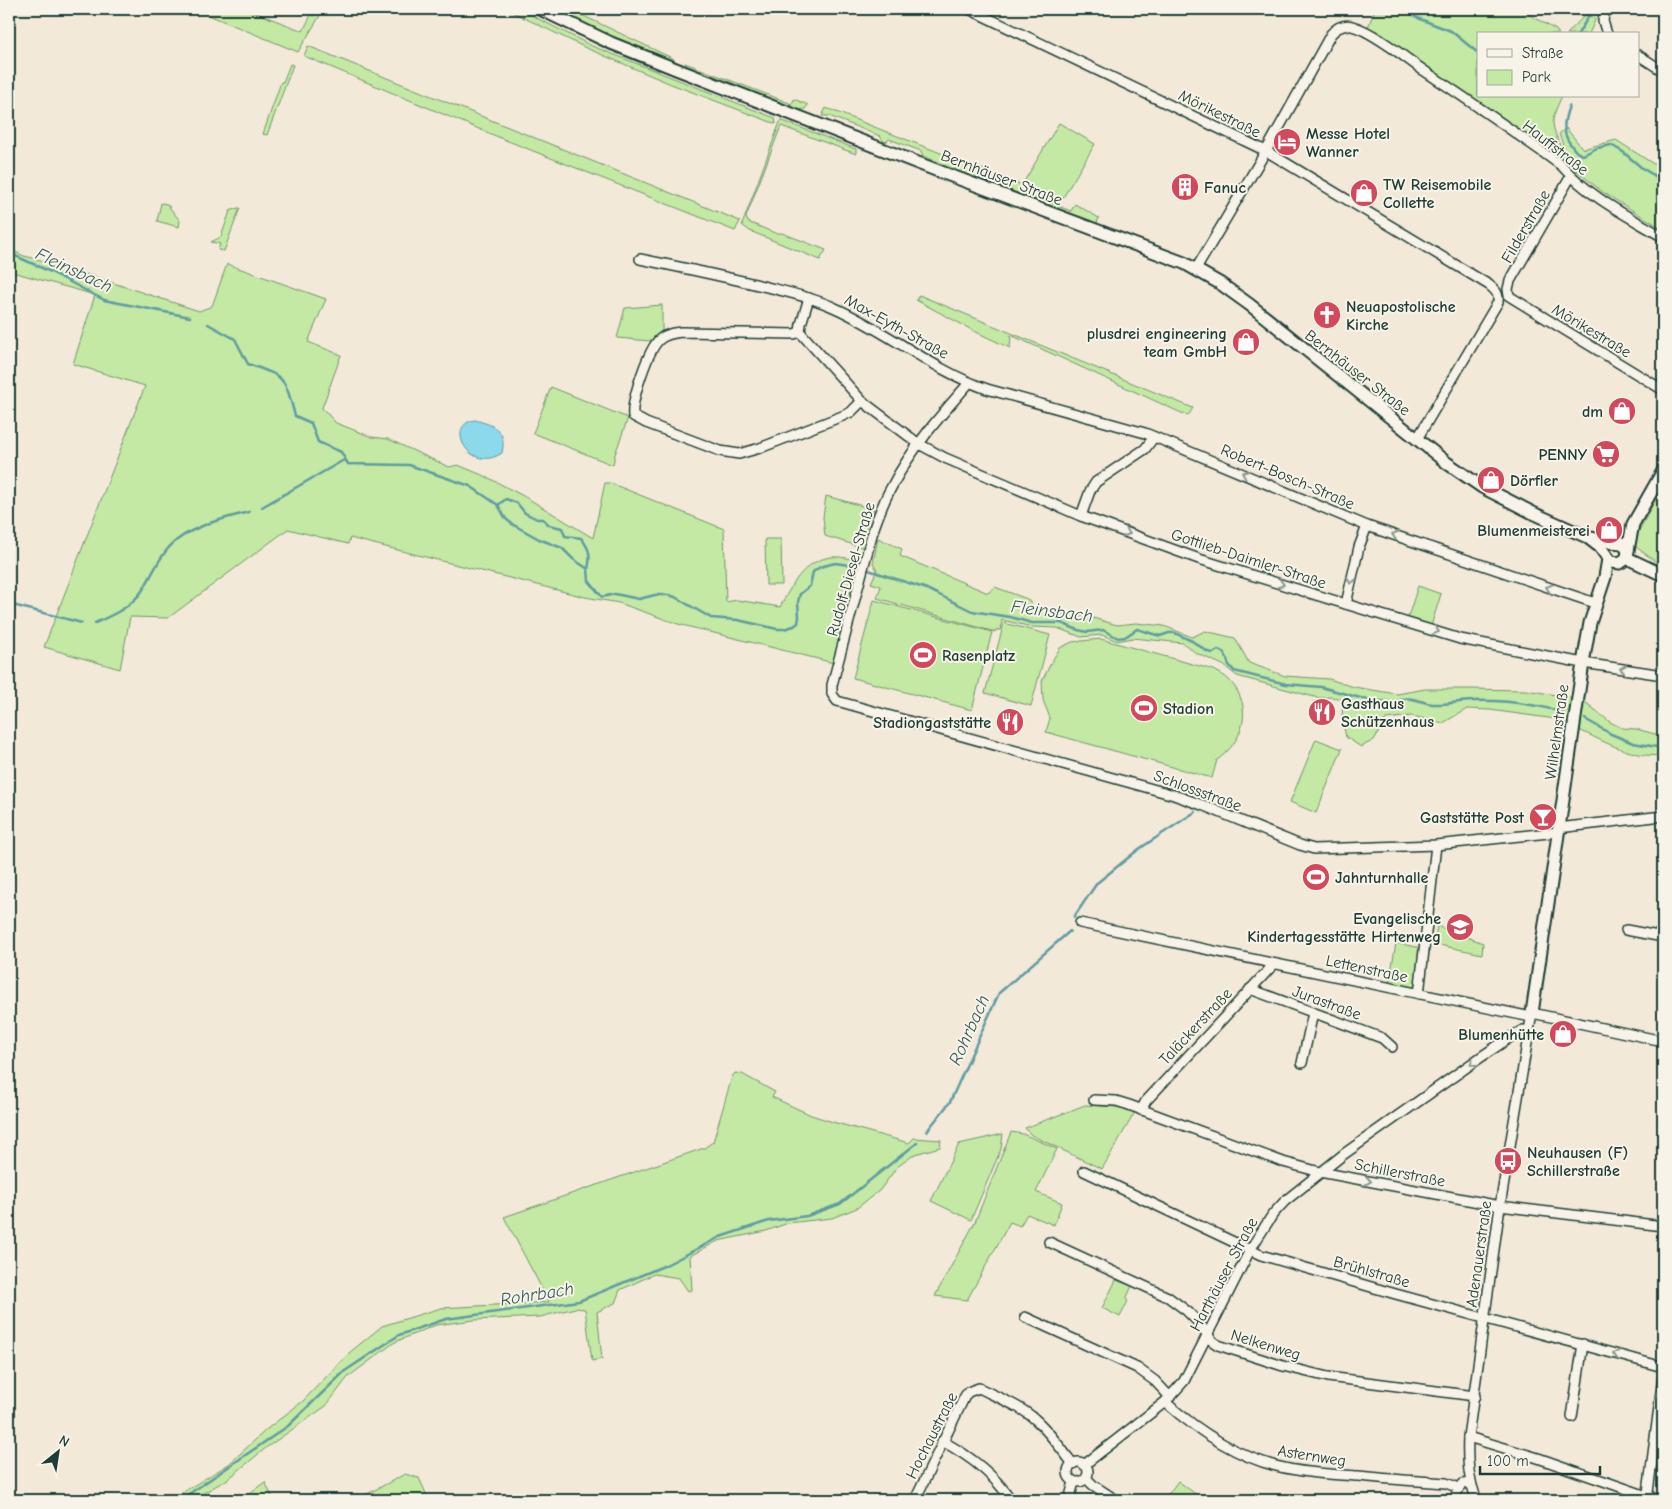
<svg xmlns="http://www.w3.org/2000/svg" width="1672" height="1509" viewBox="0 0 1672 1509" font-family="'Comic Neue',sans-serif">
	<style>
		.green { fill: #c3e9a4; stroke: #71936c }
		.water { fill: #8bd9ea; stroke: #609ba1 }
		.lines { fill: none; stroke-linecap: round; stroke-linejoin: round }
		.stream { stroke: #609ba1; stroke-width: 2.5 }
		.minor-casing { stroke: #1f3d34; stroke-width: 12 }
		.tertiary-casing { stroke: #1f3d34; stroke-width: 15 }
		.minor { stroke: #f7f3e8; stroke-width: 9 }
		.tertiary { stroke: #f7f3e8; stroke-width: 11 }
		.oneway { stroke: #8b988e }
		.labels { text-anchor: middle; stroke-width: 4; stroke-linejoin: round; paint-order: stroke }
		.street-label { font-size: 16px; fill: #1f3d34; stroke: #f7f3e8 }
		.poi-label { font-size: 16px; font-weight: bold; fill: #1f3d34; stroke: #f7f3e8; text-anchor: start }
		.water-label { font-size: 18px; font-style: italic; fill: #355c58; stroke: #f7f3e8 }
	</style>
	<rect width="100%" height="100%" fill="#f3e9d8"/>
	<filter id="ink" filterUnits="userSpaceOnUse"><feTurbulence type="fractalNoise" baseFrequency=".02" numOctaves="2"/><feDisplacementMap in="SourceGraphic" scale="10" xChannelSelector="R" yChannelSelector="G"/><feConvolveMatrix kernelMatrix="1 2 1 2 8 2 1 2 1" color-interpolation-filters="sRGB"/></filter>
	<g filter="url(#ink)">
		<g class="green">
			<polygon points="194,9 246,9 303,31 311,15 314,16 317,9 324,9 298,52"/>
			<polygon points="506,9 519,9 592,46 775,118 776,124 671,84 586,48"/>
			<polygon points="526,9 534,9 662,68 659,71 600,46"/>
			<polygon points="552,9 569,9 674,59 667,60 613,38"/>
			<path d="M1375,9h144l37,21 3,4h-81v62h84c-4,9 -9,18 -9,27 1,14 12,26 9,39l-18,-12 2,-3 -178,-120z"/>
			<polygon points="1585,15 1596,18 1589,34 1567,34"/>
			<polygon points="308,46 740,221 735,231 503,139 304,56"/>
			<polygon points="685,63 792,104 794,99 808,105 805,109 796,110 688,68"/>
			<polygon points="290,64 293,65 267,135 263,134 281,82 283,82"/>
			<polygon points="826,108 1022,185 1059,123 1095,144 1058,206 1071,211 1075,204 1099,218 1096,225 938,164 938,162 923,156 921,151 889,139 886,142 883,141 880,136 829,116 822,116"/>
			<polygon points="783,121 856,149 856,154 781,126 746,217 748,222 775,233 782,233 826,250 820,260 750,231 742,225 780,122"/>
			<polygon points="1566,128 1583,149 1616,140 1663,170 1663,229 1604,193 1567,163 1567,155 1559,134"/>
			<polygon points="161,203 167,204 180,221 179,227 157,221"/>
			<polygon points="238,208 240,208 224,251 218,250 220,244 211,242 221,237 230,211"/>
			<path d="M9,249l15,7 28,7 147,48 13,-5 15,-42 99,35 -18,43 33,13 -19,53 14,15 36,14 16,2 61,28 9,-2 29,12 40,21 66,40 12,-55h5l114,46 2,73 11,-2 43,7c12,-22 23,-46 51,-50 9,-1 19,2 28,3l-25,103 -156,-39 -59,-21 -34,-6 -235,-59 -2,6 -60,-15 -120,89 -38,-1 -10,52 -76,-22 101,-261 -72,-22 22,-69 -86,-24z"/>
			<polygon points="919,295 1193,408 1188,416 1011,335 1010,348 974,331 916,300"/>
			<polygon points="662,305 662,331 650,341 617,338 625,308"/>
			<polygon points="551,387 628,418 615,454 613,465 533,433"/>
			<polygon points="1663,486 1663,567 1636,547 1634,540"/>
			<polygon points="826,496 874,509 869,519 864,548 825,536 823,517"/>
			<polygon points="878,538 902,549 900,556 988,593 995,587 1027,599 1036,609 1093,618 1117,625 1136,623 1164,626 1192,637 1205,631 1235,638 1249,663 1285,676 1329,679 1354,687 1397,694 1425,689 1468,689 1526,690 1574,698 1570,721 1490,710 1467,709 1443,723 1412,716 1386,719 1374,740 1361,747 1346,737 1342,718 1343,699 1331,697 1318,698 1237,676 1223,665 1196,653 1183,643 1133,638 1117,641 1102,635 1081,637 1057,628 1032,627 1002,620 1001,630 996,630 995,632 877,598 881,586 871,583 877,570 873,563"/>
			<polygon points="765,539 781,539 782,585 766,585"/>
			<polygon points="1418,586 1441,594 1431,626 1407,620"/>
			<polygon points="874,600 992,632 972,710 853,678"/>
			<polygon points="1004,623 1050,635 1031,706 985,693"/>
			<path d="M1101,639l113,31c5,3 12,6 16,11 24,26 14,60 -13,79l-5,18 -166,-46 4,-14 -7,-18 -1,-19 11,-22 7,-11 12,-6z"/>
			<path d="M1584,701l26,21 12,6 14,1 27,7v19c-29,4 -58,-13 -84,-25z"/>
			<polygon points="1316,739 1342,749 1316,813 1290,802"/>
			<polygon points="1437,926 1483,943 1482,954 1434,944"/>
			<polygon points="1396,943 1421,948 1415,989 1389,983"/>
			<polygon points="735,1073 742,1074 775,1092 772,1097 811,1115 833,1122 909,1143 914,1138 941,1140 940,1147 915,1154 897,1167 880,1190 857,1208 832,1218 788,1223 766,1231 718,1241 690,1256 692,1290 688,1291 679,1278 654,1274 620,1290 615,1303 597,1312 602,1359 592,1361 585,1309 575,1308 540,1317 474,1320 436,1325 395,1342 348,1377 326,1406 267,1447 228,1479 191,1500 170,1500 229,1464 267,1429 303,1401 349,1353 382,1326 441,1308 549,1302 504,1217 704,1148 713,1142 732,1077"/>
			<polygon points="1085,1105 1118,1107 1135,1112 1102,1169 1031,1135 1025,1128"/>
			<polygon points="1011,1132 1023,1134 1057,1149 1036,1192 1062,1203 1054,1225 1027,1214 1020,1226 1010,1222 967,1300 935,1296 975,1222"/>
			<polygon points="1003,1134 1001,1149 971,1220 931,1201 959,1144"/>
			<polygon points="1116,1280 1132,1286 1126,1299 1128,1301 1120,1317 1102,1308"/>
			<polygon points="405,1474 419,1478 425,1491 427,1500 356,1500"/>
			<polygon points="1178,1481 1201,1498 1200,1500 1164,1500"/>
			<polygon points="265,1482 274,1500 240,1500"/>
		</g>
		<path class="water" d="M475,420c20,5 32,11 27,33 -33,22 -58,-29 -27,-33z"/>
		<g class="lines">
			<g class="stream">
				<polyline points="1403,9 1420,19 1451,31 1478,53"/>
				<polyline points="1578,34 1590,14"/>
				<path d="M1569,106c-5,14 -8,26 2,39 4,5 6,9 12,10l14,-7 14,-3 12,7 19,16 21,13"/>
				<polyline points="9,253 51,272 104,300 190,317"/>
				<path d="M208,324l27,15 13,25c39,14 36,12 47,52l16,7 7,19 23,10 7,12 61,1 61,21 28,19 8,14 6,5 27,15 23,9 11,11 15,10 1,12 13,16 13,-3 24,5 16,-4h14l6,2 36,21 27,2 39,9h7l10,-3 4,-3 1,-6 -1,-15 2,-8 10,-8 3,-14 7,-5 15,-4 21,3 71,23 45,22 38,6 22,6h29l17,7 9,2 16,-2 15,8 7,-1 12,-8 23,7 9,-3h6l17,8 16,11 5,1 5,-3c11,4 7,7 11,15 1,2 4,4 5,6l52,13 35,3 43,12 33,4c11,-10 23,0 36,1 13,1 26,-3 39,-3 30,-1 62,3 91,11"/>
				<path d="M498,505l8,-6 11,4 8,10 12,6h6l6,6 13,3 3,8 16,2c9,11 10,18 7,31"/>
				<polyline points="262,507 344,460"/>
				<polyline points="9,604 82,623"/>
				<path d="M95,623c18,-8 36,-16 47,-32 11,-17 19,-39 35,-51 21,-16 46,-21 72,-28"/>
				<polyline points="1585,719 1611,734 1633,743 1663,748"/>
				<polyline points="1074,917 1097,883 1139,849 1195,812"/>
				<polyline points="927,1131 950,1102 999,993 1070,931"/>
				<polyline points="180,1500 288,1426 345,1371 399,1335 446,1319 579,1301 666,1265 720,1237 769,1221 807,1216 840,1204 917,1143"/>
			</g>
			<defs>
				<g id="minor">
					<path d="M969,9l297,142 223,134c6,5 10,8 9,17l-81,137"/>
					<polyline points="1605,9 1603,21 1607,34"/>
					<polyline points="1638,55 1663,71"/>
					<polyline points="1571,176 1510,281 1508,289 1509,296 1663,390"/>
					<path d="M640,259c44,9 87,18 131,29 20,5 42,10 62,19 53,23 99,63 154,82l158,44 222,93 228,77"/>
					<path d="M1196,269l70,-118 65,-117c6,-7 14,-11 24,-7 18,5 51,31 68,43 47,31 93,63 139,96 27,31 66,50 101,71"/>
					<polyline points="800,332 862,401 919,444 945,458 1081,516 1199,559 1460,639 1583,663 1663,675"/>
					<path d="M800,332l-6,2 -113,-2c-8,1 -15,2 -21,7 -12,10 -29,62 -27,77l13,7 74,28 19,3 21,-6 85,-33 6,-3 11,-11"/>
					<polyline points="800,332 801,324 809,298"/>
					<path d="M969,383c-29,33 -58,66 -78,105 -8,14 -13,29 -18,43l-41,154v9l5,7 337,94 28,10 98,40 14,4 122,-4 122,-13"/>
					<polyline points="1081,516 1090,491 1096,482 1145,449 1154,437"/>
					<polyline points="1346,604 1359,547 1367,526"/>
					<polyline points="1558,828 1663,816"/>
					<polyline points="1080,923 1531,1017"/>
					<polyline points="1626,930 1663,937"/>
					<polyline points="1250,989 1382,1038 1392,1047"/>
					<polyline points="1419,994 1436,845"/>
					<polyline points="1302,1063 1313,1013"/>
					<polyline points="1094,1100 1116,1101 1129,1105 1283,1162 1320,1172 1500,1206 1663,1226"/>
					<polyline points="1141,1110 1146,1101 1274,964"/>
					<polyline points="1084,1171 1261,1255 1392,1293 1663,1367"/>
					<polyline points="1049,1242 1168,1297 1187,1311 1199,1323 1212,1341 1218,1345 1283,1366 1328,1377 1475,1396"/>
					<polyline points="1025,1317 1137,1368 1155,1381 1170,1397"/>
					<path d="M1165,1402c32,28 68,53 111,64 27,7 55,8 82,10 30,3 59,5 88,7l13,5 4,-4 8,-1"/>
					<polyline points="1572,1417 1583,1344"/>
					<polyline points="1468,1437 1538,1458 1658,1500"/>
					<path d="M942,1441c28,15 52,33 69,59"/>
					<circle cx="1078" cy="1472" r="10"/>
					<polyline points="1084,1465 1165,1402 1184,1381 1250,1250 1273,1214 1285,1201 1344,1154 1481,1057 1512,1036 1523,1030 1529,1031"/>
					<polyline points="1086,1478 1093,1485 1116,1500"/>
					<path d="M915,1500l50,-104 3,-4 11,-4c20,10 42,18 58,33 14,13 25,29 36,43"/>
					<polyline points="1069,1500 1074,1482"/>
					<polyline points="1454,1500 1459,1488"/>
					<path d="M1477,1500c-9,-21 -10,-41 -9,-63l32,-231 32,-193 131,28"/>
					<polyline points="1647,1500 1663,1376"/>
				</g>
				<g id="tertiary">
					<polyline points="540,9 611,43 676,69 941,172 1184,263 1221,284 1250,305 1447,463 1482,487 1533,513 1587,537 1610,542 1622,543 1628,550 1627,558 1620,563 1611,562 1600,547 1587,537"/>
					<polyline points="1628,550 1633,524 1663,471"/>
					<polyline points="1627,558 1663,575"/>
					<polyline points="1532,1013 1583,663 1590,623 1605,577 1608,559"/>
				</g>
			</defs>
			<use href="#minor" class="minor-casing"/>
			<use href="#tertiary" class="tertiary-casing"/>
			<use href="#minor" class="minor"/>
			<use href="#tertiary" class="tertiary"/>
		</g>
		<defs><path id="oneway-chevron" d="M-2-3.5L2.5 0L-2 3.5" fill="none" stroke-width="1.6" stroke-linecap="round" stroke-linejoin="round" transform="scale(1.25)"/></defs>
		<g class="oneway">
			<use href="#oneway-chevron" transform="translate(1245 474) rotate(-157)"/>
			<use href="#oneway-chevron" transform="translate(1127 533) rotate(20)"/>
			<use href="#oneway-chevron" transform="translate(1395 535) rotate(-161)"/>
			<use href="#oneway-chevron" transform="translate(1351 581) rotate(103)"/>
			<use href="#oneway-chevron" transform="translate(1281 584) rotate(17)"/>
			<use href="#oneway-chevron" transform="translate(1549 588) rotate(-161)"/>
			<use href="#oneway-chevron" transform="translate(1436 631) rotate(17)"/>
			<use href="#oneway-chevron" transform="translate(1623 669) rotate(-172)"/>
			<use href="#oneway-chevron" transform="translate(1473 1063) rotate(144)"/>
			<use href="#oneway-chevron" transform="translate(1368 1181) rotate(10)"/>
			<use href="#oneway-chevron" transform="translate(1616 1354) rotate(-164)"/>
		</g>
	</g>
	<defs>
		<symbol id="hotel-disc" viewBox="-11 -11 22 22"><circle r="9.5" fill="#d1495b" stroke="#f7f3e8"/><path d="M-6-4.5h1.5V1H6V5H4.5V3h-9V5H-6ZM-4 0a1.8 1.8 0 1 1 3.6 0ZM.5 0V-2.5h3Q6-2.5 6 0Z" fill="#fff"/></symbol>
		<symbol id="building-disc" viewBox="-11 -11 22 22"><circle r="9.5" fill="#d1495b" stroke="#f7f3e8"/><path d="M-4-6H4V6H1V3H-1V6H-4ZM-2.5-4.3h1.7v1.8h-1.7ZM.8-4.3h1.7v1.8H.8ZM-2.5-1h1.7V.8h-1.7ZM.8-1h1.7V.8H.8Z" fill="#fff"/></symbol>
		<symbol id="shop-disc" viewBox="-11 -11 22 22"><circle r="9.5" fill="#d1495b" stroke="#f7f3e8"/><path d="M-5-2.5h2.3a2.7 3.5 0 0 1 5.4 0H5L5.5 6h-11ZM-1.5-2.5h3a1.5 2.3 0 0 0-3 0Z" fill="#fff"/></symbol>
		<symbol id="church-disc" viewBox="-11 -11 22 22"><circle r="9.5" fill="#d1495b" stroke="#f7f3e8"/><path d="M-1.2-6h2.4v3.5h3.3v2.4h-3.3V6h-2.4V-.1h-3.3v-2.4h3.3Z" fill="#fff"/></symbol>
		<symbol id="supermarket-disc" viewBox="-11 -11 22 22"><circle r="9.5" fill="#d1495b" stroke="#f7f3e8"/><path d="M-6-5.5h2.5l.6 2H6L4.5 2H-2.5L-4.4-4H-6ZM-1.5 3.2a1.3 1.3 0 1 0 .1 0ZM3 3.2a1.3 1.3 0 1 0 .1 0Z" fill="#fff"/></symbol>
		<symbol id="stadium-disc" viewBox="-11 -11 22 22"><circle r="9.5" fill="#d1495b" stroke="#f7f3e8"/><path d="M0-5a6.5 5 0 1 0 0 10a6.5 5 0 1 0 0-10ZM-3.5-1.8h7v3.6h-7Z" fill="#fff"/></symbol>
		<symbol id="restaurant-disc" viewBox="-11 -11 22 22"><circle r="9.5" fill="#d1495b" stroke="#f7f3e8"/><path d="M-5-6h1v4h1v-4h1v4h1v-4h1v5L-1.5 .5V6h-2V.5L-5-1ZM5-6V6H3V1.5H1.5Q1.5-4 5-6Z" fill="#fff"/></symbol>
		<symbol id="bar-disc" viewBox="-11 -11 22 22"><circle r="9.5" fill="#d1495b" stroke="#f7f3e8"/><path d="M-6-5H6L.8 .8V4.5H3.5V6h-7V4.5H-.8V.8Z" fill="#fff"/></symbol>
		<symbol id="school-disc" viewBox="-11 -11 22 22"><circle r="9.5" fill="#d1495b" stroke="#f7f3e8"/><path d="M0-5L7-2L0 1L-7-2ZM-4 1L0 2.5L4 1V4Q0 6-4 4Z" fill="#fff"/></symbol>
		<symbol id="bus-disc" viewBox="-11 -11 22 22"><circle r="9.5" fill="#d1495b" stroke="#f7f3e8"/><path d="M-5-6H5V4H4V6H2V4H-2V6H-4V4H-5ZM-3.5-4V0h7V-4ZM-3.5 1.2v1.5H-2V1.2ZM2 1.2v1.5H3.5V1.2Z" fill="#fff"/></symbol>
	</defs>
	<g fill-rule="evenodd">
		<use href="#hotel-disc" x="1271" y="126" width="32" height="32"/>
		<use href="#building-disc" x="1169" y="171" width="32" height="32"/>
		<use href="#shop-disc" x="1348" y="177" width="32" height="32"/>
		<use href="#church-disc" x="1311" y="299" width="32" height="32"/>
		<use href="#shop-disc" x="1230" y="326" width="32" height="32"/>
		<use href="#shop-disc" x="1606" y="395" width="32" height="32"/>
		<use href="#supermarket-disc" x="1590" y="438" width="32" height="32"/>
		<use href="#shop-disc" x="1475" y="464" width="32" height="32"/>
		<use href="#shop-disc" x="1593" y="514" width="32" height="32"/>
		<use href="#stadium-disc" x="907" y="639" width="32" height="32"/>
		<use href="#stadium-disc" x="1128" y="692" width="32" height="32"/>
		<use href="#restaurant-disc" x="1306" y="696" width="32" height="32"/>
		<use href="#restaurant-disc" x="994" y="706" width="32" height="32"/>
		<use href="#bar-disc" x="1527" y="801" width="32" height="32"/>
		<use href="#stadium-disc" x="1300" y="861" width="32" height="32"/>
		<use href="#school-disc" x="1444" y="911" width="32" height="32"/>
		<use href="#shop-disc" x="1547" y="1018" width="32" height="32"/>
		<use href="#bus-disc" x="1492" y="1145" width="32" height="32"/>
	</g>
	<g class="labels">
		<g class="street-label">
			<text transform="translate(1220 113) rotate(26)" y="6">Mörikestraße</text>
			<text transform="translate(1556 147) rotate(38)" y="6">Hauffstraße</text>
			<text transform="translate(1002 177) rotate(21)" y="6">Bernhäuser Straße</text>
			<text transform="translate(1525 226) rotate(-60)" y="6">Filderstraße</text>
			<text transform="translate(897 326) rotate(29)" y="6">Max-Eyth-Straße</text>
			<text transform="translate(1592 330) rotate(31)" y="6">Mörikestraße</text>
			<text transform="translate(1358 372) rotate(38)" y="6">Bernhäuser Straße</text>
			<text transform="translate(1288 476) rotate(23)" y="6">Robert-Bosch-Straße</text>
			<text transform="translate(1249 558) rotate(18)" y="6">Gottlieb-Daimler-Straße</text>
			<text transform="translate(850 569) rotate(-74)" y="6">Rudolf-Diesel-Straße</text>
			<text transform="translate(1556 732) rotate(-82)" y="6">Wilhelmstraße</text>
			<text transform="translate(1198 790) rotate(20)" y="6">Schlossstraße</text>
			<text transform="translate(1367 968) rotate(12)" y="6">Lettenstraße</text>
			<text transform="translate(1327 1002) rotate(20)" y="6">Jurastraße</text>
			<text transform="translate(1195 1026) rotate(-47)" y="6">Taläckerstraße</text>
			<text transform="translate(1400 1172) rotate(11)" y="6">Schillerstraße</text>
			<text transform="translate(1478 1254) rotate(-82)" y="6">Adenauerstraße</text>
			<text transform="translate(1372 1271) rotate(16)" y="6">Brühlstraße</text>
			<text transform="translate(1223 1274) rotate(-62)" y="6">Harthäuser Straße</text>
			<text transform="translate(1266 1344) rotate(17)" y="6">Nelkenweg</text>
			<text transform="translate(931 1435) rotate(-63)" y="6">Hochaustraße</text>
			<text transform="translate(1312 1455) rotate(9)" y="6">Asternweg</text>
		</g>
		<g class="poi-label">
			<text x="1306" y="139">Messe Hotel<tspan x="1306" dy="18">Wanner</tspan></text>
			<text x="1383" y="190">TW Reisemobile<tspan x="1383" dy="18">Collette</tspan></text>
			<text x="1204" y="193">Fanuc</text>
			<text x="1346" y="312">Neuapostolische<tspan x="1346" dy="18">Kirche</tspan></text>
			<text x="1227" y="339" text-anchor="end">plusdrei engineering<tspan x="1227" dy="18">team GmbH</tspan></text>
			<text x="1603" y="417" text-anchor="end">dm</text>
			<text x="1587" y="460" text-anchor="end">PENNY</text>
			<text x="1510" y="486">Dörfler</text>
			<text x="1590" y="536" text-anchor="end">Blumenmeisterei</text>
			<text x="942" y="661">Rasenplatz</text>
			<text x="1341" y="709">Gasthaus<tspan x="1341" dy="18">Schützenhaus</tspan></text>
			<text x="1163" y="714">Stadion</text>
			<text x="991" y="728" text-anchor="end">Stadiongaststätte</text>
			<text x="1524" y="823" text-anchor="end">Gaststätte Post</text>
			<text x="1335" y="883">Jahnturnhalle</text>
			<text x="1441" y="924" text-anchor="end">Evangelische<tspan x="1441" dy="18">Kindertagesstätte Hirtenweg</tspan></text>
			<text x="1544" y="1040" text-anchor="end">Blumenhütte</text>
			<text x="1527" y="1158">Neuhausen (F)<tspan x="1527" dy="18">Schillerstraße</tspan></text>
		</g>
		<g class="water-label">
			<text transform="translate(74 270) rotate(25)" y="6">Fleinsbach</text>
			<text transform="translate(1052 611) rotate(7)" y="6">Fleinsbach</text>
			<text transform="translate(969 1030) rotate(-66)" y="6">Rohrbach</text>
			<text transform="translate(537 1294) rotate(-9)" y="6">Rohrbach</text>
		</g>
	</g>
	<rect width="1672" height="1509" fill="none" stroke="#f7f3e8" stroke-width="30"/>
	<rect x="15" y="15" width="1642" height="1479" fill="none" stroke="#1f3d34" stroke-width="2" filter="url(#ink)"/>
	<rect x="1477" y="32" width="162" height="65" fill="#f7f3e8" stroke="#a1aaa0"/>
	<rect x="1487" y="49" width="25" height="8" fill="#f7f3e8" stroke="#a1aaa0"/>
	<text x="1522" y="58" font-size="15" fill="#1f3d34">Straße</text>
	<rect x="1487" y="70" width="25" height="15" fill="#c3e9a4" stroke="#a1aaa0"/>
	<text x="1522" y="82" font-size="15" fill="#1f3d34">Park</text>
	<g transform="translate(58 1452) rotate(30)" stroke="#f7f3e8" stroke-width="4" paint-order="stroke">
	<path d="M0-4L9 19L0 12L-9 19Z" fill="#1f3d34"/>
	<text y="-8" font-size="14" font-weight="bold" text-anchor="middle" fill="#1f3d34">N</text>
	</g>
	<path d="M1480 1466v8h120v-8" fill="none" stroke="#1f3d34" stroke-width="2.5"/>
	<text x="1487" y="1466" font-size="15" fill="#1f3d34" stroke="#f7f3e8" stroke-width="4" paint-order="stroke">100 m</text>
</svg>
